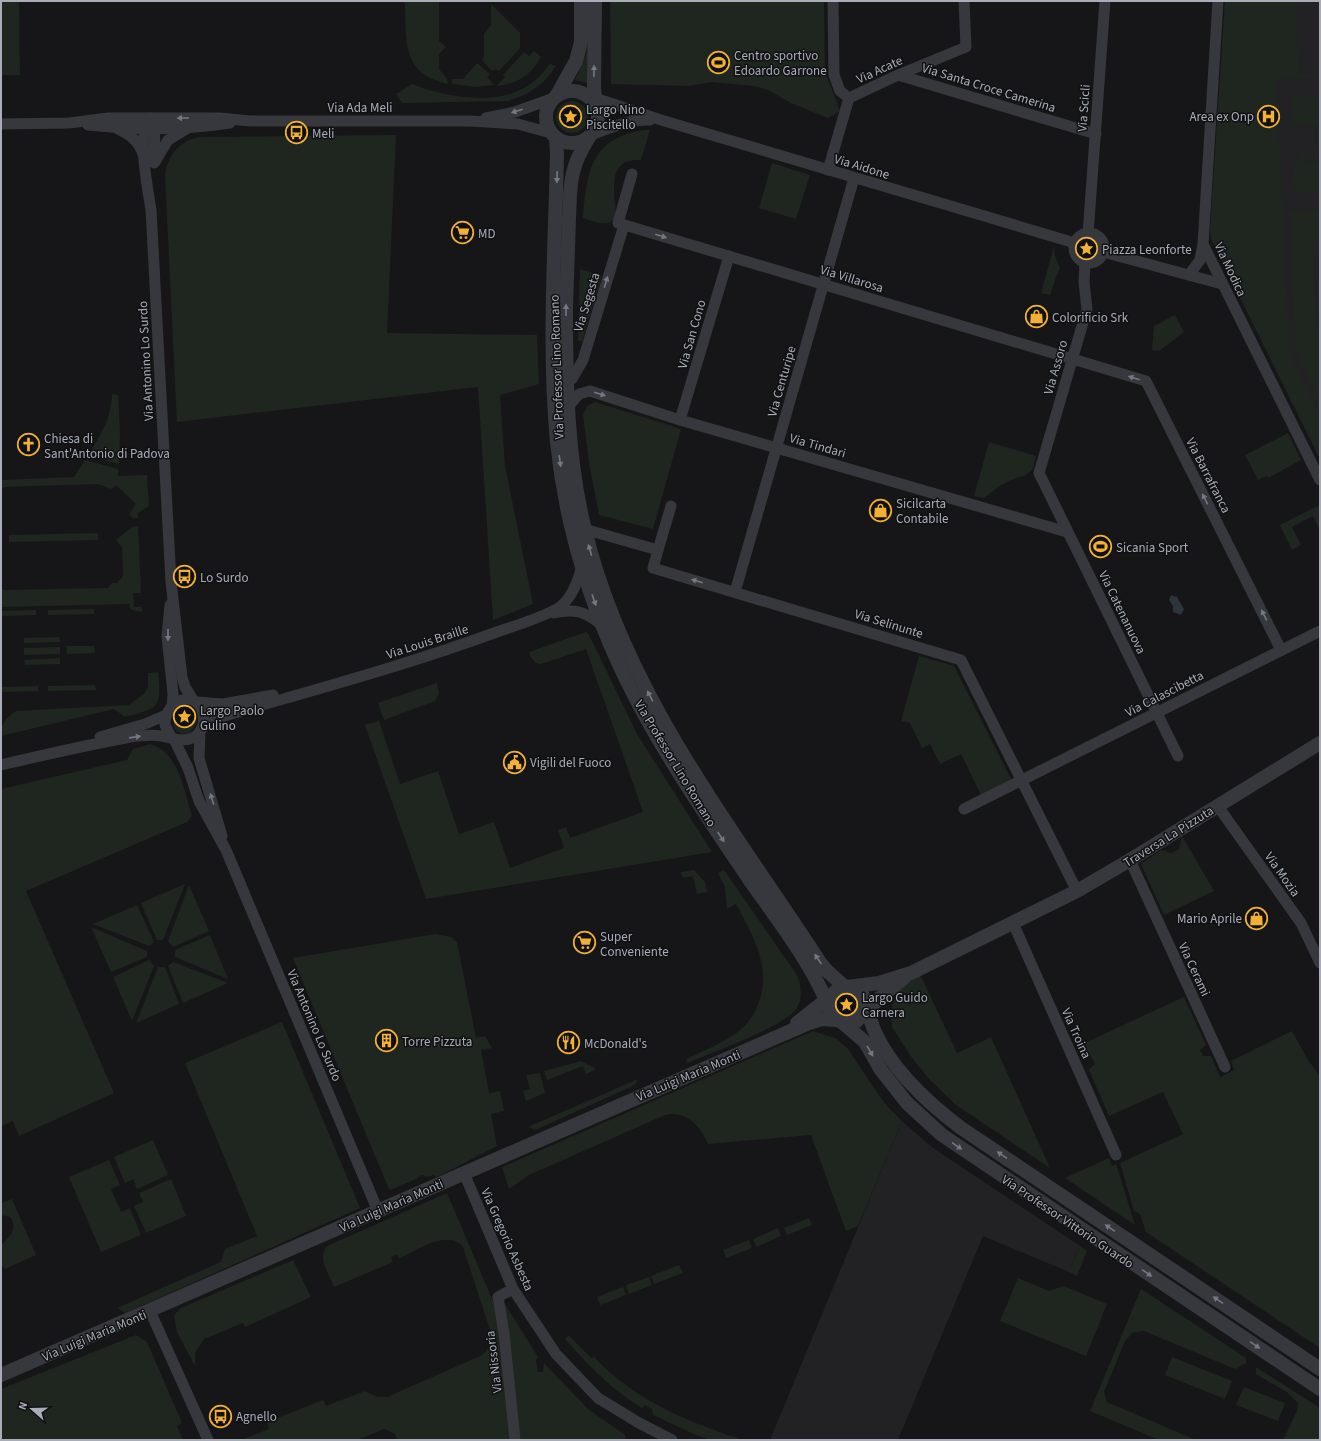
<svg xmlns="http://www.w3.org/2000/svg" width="1321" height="1441" viewBox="0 0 1321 1441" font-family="'Source Sans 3',sans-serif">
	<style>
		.built { fill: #222225 }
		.green { fill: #1e261f }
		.water { fill: #2c353c }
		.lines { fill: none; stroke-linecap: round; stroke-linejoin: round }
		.minor { stroke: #37383d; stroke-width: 11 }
		.tertiary { stroke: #37383d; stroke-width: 14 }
		.oneway { fill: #757881 }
		.labels { text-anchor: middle; stroke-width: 3; stroke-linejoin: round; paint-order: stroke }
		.poi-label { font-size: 13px; fill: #a8adb8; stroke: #111113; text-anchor: start }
		.street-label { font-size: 13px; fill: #a8adb8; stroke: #111113 }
	</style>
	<rect width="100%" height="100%" fill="#161618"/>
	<g class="built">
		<polygon points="1225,1 1320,1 1320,459 1211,239 1210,231"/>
		<polygon points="902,1121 933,1148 1080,1246 1069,1272 983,1236 898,1440 770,1440"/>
	</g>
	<g class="green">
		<polygon points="1,1 19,1 20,75 1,75"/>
		<path d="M402,1h37v40l7,6 -7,7v15l8,10 1,5c-46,-10 -42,-42 -43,-80z"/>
		<polygon points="610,1 824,1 825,75 827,76 840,111 828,118 791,103 768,90 754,86 712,82 688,86 611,84"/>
		<polygon points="1225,1 1296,1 1299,75 1320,75 1320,77 1276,79 1289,345 1291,356 1320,414 1320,459 1211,239 1210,231"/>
		<polygon points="491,4 520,33 520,48 499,71 496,69 492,71 482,60 484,57 484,34 491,25"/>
		<polygon points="589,41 589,84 575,80 584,60"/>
		<path d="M534,51l7,6c-10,18 -24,27 -44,29l8,-9 -2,-2 21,-23 5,4z"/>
		<polygon points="477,63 490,74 487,77 494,85 475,87 452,84 452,79 463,79"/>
		<path d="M550,64l6,2c-12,19 -27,29 -49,35l-105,2 -6,-9 16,-10c33,13 82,22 114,3 10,-6 17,-14 24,-23z"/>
		<path d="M1320,96v95l-25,1c-1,-18 -6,-29 10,-42l1,13 13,-1 -2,-39 -21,1 -5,-4 1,-20 3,-3z"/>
		<circle cx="572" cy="117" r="16"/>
		<path d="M643,130h7l-9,30c-37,-2 -25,34 -25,58 -10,10 -21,4 -33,0 4,-46 7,-79 60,-88z"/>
		<path d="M396,135l-9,198 150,2 2,49 -39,11 5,71 28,138 -40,16 -15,-233 -301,35 -12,-246c2,-20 14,-35 34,-39z"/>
		<polygon points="772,163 810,175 796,219 759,208"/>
		<polygon points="1320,210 1320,237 1312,242 1317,330 1320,333 1320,401 1298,357 1295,345 1290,216 1290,211"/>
		<polygon points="1054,246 1055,256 1060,268 1056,277 1050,295 1041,293"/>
		<polygon points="580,269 602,276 582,341 578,341"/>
		<polygon points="1175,315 1184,332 1159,351 1152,350 1154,326"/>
		<path d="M112,394l6,1 2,38 -1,31 -31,-8c13,-22 23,-36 24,-62z"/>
		<polygon points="595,402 681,429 653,529 599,515 589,462 583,415 587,406"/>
		<polygon points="1288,433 1301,460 1268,478 1267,476 1258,480 1245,455"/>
		<polygon points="989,442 1036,456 1033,469 1026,475 1011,480 998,487 984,498 974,496"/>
		<polygon points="85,460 118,469 118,476 147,475 149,506 138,513 138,518 133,518 129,514 136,504 116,485 111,489 98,484 4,487 1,490 1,480 74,477"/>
		<polygon points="1320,505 1320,531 1313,516 1292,527 1301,545 1292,550 1280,525"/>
		<polygon points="138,526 141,593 133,593 134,607 142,607 142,612 130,609 129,604 1,607 1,586 3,590 108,588 112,583 117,583 123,576 122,547 116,540 132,527"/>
		<polygon points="98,533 98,540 9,542 9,535"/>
		<polygon points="94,609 94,614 48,615 48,610"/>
		<polygon points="36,610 36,615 1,616 1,611"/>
		<path d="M586,632l2,2 5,9 44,91 75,118 -286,47 -61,-174 14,-4 21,63 38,-13 21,63 35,-12 16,46 54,-20 -6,-18 8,-3 4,11 73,-26 -57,-163 -45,15c-7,0 -10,-6 -12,-12z"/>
		<polygon points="59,637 60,642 24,643 24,638"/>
		<polygon points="66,646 94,646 95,653 67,654"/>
		<polygon points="60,647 60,654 24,655 24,648"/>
		<polygon points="919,656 954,666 1011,779 981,795 961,754 940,764 930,744 922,748 910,723 901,721"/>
		<polygon points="60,658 60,664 25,665 24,660"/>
		<path d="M158,672c4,36 1,36 -33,45l-11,-8 -113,27c0,-13 5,-18 15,-25l113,-6 16,-12 3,-7v-13z"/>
		<polygon points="437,683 439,694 435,701 384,720 378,703"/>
		<polygon points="95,685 96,690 48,691 48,686"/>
		<polygon points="38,686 38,691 1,692 1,687"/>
		<path d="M186,707l8,2c7,9 2,17 -5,24l-7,1 -7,-4 -2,-9 5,-8z"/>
		<path d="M150,744c29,8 34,47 42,72l-5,6 -161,69 88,202 -95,43 -6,-15 -12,5v-337l126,-29 6,-11z"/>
		<polygon points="1182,836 1214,891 1164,915 1141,864 1161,850 1172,853 1179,849"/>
		<polygon points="694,870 705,882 707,892 697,894 693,876 683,878 681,872"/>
		<path d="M724,870l73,105c4,10 6,22 0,33 -9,17 -88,46 -110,55l-1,-4c15,-7 30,-13 44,-22 11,-6 20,-16 25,-26 20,-38 -1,-74 -19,-107l-9,5 -2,-22 -7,-14z"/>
		<polygon points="185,884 163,940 157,940 141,903"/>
		<polygon points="189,885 209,931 173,947 168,941"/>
		<polygon points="137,905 154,942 149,946 93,924"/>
		<polygon points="91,927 147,951 147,957 111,972"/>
		<polygon points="435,934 451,937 457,942 476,1038 485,1036 492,1048 481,1050 489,1093 500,1091 504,1111 491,1114 497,1146 437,1177 433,1175 428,1177 422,1175 414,1180 390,1190 388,1187 293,958"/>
		<polygon points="210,935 228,979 175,957 175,950"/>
		<polygon points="149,960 154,966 132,1021 113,977"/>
		<polygon points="173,962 228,983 183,1003 168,966"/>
		<polygon points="158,967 165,967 179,1004 136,1023"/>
		<polygon points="920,974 957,1053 991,1037 1050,1168 956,1105 929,1079 912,1058 892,1027 891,1014 892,1006 902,983"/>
		<polygon points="843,994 855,996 860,1004 854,1014 845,1017 836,1011 836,999"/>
		<polygon points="1184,997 1206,1045 1200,1050 1203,1056 1211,1056 1220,1077 1234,1070 1231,1061 1292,1031 1308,1060 1320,1076 1320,1348 1146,1232 1140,1214 1134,1211 1120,1163 1183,1134 1163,1092 1109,1116 1089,1070 1095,1064 1091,1056 1082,1056 1078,1046"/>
		<polygon points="282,1022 360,1208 125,1313 117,1308 221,1262 225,1249 257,1236 185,1063"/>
		<path d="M813,1031l24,8 11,10 28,42 12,16 14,14 -44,105 -12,5 -35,-96 -103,9c-8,-18 -22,-34 -43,-29l-136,60 -20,14 -7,-22z"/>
		<polygon points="581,1061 596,1069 586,1074 583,1066 547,1080 544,1071"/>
		<polygon points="540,1073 545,1093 526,1101 523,1091 530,1089 526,1075"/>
		<polygon points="638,1079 635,1085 535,1130 528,1127"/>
		<polygon points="153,1140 168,1175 137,1189 133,1179 125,1183 114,1157"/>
		<polygon points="1109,1158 1112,1166 1116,1164 1135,1225 1065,1178"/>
		<polygon points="109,1160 120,1185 111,1189 121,1212 130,1208 141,1235 101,1252 69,1177"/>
		<polygon points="171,1179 186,1216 146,1233 134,1206 143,1202 139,1193"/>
		<path d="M447,1193l45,106 6,22 13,119h-113l-4,-7 -10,-4 -27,11h-116l28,-11 -2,-7 56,-22 3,6 39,-15 13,6h9l93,-41c9,-5 12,-13 11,-23l-28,-86c-14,-19 -49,4 -64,12l-2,-5 -6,3 2,5 -59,25c-5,-12 -17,-30 -7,-41z"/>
		<path d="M12,1199l24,56 -31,14 -4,-3v-20c8,-10 18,-16 9,-29l-9,-2v-12z"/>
		<polygon points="809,1218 812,1225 787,1235 784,1228"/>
		<polygon points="778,1228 781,1236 756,1247 753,1239"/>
		<polygon points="749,1240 752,1248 726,1258 723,1250"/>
		<polygon points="1080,1246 1087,1251 1077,1276 1069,1272"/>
		<polygon points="293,1260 311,1297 245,1327 243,1323 204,1339 195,1353 195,1366 177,1332 174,1315 181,1308"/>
		<polygon points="679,1265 683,1273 654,1284 651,1276"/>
		<polygon points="649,1277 652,1285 629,1294 626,1285"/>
		<polygon points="1018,1278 1049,1291 1064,1286 1107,1304 1086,1356 1000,1321"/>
		<polygon points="623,1287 626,1295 600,1305 597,1297"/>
		<polygon points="1141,1289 1246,1358 1246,1363 1235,1369 1144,1331 1132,1333 1125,1341 1104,1392 1107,1402 1196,1440 1159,1440 1090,1411"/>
		<polygon points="505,1304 538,1357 536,1360 538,1372 543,1372 544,1363 588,1409 625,1435 626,1440 520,1440 504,1305"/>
		<polygon points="136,1335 147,1342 182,1423 177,1426 183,1440 1,1440 1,1389"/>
		<path d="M569,1336l22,22 3,-1c40,43 94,65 149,83h-33l-14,-5 -43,-20 -1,-6 -7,-4 -3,3c-32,-20 -52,-41 -77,-69z"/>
		<polygon points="1172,1357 1232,1381 1225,1399 1165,1375"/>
		<polygon points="1256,1367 1320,1408 1320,1440 1283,1440 1297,1411 1298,1403 1288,1393 1256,1374"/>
		<polygon points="1244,1387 1285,1403 1278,1421 1236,1405"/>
	</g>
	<polygon class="water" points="1171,595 1177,597 1184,609 1181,615 1173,612 1173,606 1169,600"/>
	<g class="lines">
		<g class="minor">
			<polyline points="833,1 834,75 840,91 849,98"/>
			<polyline points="1218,1 1203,244 1320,480"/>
			<polyline points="898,75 1096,134"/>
			<polyline points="586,95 661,120 1075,243"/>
			<polyline points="849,98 898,75 966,47 964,1"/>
			<polyline points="486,118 515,112 554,98"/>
			<polyline points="1,124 69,123 108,118 220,118 250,121 470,121 518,124 551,133"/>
			<path d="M88,125c46,5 96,5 142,-2"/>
			<path d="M118,129c13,6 20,12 25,25"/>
			<path d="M591,135c19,-7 38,-16 59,-15"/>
			<polyline points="155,162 168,140 188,128"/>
			<path d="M154,163l1,-36 -5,-9c-14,16 -2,71 1,92l20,372 11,95 3,10 8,13"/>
			<polyline points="828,170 849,98"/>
			<polyline points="632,174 618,223 1146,381 1281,650"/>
			<circle cx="1089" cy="248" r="15"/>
			<polyline points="1088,234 1105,1"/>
			<polyline points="1103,252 1222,284"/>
			<polyline points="1085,263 1084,282 1087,309 1039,473 1178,756"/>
			<polyline points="1189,275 1200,260 1203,244"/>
			<polyline points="567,383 572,379 583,360 624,225"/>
			<polyline points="568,407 579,394 590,391 680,420 1067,532"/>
			<polyline points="680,420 729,256"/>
			<polyline points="584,529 658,550 653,568 961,660 1077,891"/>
			<polyline points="658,550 671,506"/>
			<polyline points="735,592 854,178"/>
			<polyline points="170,605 167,636 173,694 172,707"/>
			<path d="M554,613c22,-5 31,-1 48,12"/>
			<polyline points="196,702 223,704 273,695"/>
			<path d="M202,728l19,-11c92,-27 183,-51 273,-84 17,-6 54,-17 67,-27 12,-10 17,-26 21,-40"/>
			<polyline points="200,731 199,758 222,836"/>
			<polyline points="100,737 145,724 166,715"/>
			<polyline points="174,739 188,768 199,801 226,850 378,1211"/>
			<path d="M1,765c34,-8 69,-16 104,-23 18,-3 38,-9 57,-6 7,1 13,4 20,4 36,0 22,-58 -7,-36 -7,5 -10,12 -10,21l6,12"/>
			<polyline points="1217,805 1301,923 1320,963"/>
			<polyline points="964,809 1320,631"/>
			<polyline points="1130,860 1225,1067"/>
			<polyline points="1013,923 1116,1155"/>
			<polyline points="464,1173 513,1289 556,1354 598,1398 639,1423 672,1440"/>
			<polyline points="513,1289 498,1297 504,1333 515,1440"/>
			<polyline points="150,1311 208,1440"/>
		</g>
		<g class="tertiary">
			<polyline points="595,1 594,87 596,107"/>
			<circle cx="572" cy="117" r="26"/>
			<polyline points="557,95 576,61 581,42 581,1"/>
			<path d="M589,137c-6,10 -12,20 -15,32 -5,16 -4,33 -5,49 -1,30 -2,60 -3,90 0,74 1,150 19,222 39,162 145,294 234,431l7,9 19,17"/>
			<path d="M556,138l1,16c-2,96 -9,192 0,288 10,101 45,200 96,288 30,52 64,102 98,152 28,40 59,79 78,125"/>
			<polyline points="852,987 863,996 865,1010 857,1021 843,1023 832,1016 829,1007 831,996 839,988 879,983 911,973 1077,891 1130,860 1320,743"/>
			<path d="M866,1005c3,9 5,18 9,27 17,38 53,71 86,96l359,241"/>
			<polyline points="863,1014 884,994 904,978"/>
			<polyline points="797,1023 831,996"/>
			<polyline points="843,1023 865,1042 881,1070 907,1103 942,1135 1320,1389"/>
			<polyline points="1,1375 809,1023 822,1019 835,1020"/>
		</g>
	</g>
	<defs><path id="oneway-solid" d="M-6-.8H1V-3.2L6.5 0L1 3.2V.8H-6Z"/></defs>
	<g class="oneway">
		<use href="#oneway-solid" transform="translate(594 71) rotate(-89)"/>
		<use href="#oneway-solid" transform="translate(517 111) rotate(162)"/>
		<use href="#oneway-solid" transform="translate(183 118) rotate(-180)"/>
		<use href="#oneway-solid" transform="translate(557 177) rotate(91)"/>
		<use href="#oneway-solid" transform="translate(661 236) rotate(17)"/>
		<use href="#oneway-solid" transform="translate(606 282) rotate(-73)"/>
		<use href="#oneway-solid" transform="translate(566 310) rotate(-90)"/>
		<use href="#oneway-solid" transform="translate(1134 378) rotate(-163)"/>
		<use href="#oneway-solid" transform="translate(600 394) rotate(18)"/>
		<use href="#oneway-solid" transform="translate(560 461) rotate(82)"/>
		<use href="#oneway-solid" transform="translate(1205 499) rotate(-117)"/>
		<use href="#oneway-solid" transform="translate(590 550) rotate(-106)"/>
		<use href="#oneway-solid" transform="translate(697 581) rotate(-164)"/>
		<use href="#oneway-solid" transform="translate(594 600) rotate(71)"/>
		<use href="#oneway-solid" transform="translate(1264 615) rotate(-117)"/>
		<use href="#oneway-solid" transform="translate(168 635) rotate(90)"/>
		<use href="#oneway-solid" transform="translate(650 696) rotate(-118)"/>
		<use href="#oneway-solid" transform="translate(135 737) rotate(-8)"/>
		<use href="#oneway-solid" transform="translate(212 799) rotate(-107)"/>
		<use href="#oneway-solid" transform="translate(721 837) rotate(57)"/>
		<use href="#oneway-solid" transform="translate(818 959) rotate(-124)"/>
		<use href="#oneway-solid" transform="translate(870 1051) rotate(60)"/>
		<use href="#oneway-solid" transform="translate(957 1146) rotate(35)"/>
		<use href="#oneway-solid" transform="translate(1002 1155) rotate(-146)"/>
		<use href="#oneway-solid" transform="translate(1110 1228) rotate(-146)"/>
		<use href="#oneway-solid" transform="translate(1147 1273) rotate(34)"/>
		<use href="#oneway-solid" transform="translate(1218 1300) rotate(-146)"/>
		<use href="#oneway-solid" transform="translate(1255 1345) rotate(34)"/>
	</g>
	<defs>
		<symbol id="stadium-ring" viewBox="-11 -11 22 22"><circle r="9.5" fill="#111113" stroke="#f2b134" stroke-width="1.5"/><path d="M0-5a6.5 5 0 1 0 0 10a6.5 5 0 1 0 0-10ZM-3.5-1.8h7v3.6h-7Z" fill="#f2b134"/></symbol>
		<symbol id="sight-ring" viewBox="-11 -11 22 22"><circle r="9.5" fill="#111113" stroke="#f2b134" stroke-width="1.5"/><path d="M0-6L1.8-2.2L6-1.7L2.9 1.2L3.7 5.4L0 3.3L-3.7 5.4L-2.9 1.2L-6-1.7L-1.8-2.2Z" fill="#f2b134"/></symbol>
		<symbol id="hospital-ring" viewBox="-11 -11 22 22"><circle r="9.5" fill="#111113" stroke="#f2b134" stroke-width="1.5"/><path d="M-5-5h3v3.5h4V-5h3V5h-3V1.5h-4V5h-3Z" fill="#f2b134"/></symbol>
		<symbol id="bus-ring" viewBox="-11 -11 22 22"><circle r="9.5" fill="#111113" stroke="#f2b134" stroke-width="1.5"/><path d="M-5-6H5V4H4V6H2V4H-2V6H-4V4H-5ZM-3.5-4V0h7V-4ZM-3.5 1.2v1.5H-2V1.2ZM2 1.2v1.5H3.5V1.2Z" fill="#f2b134"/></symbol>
		<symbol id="supermarket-ring" viewBox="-11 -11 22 22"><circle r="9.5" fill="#111113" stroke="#f2b134" stroke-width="1.5"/><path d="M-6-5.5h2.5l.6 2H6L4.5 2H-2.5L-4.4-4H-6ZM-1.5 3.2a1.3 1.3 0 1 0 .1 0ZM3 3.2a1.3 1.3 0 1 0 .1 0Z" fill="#f2b134"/></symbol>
		<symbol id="shop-ring" viewBox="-11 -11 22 22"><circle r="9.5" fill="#111113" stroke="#f2b134" stroke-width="1.5"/><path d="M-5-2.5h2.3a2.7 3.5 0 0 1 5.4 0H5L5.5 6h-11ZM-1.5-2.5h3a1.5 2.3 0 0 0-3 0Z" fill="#f2b134"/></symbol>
		<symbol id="church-ring" viewBox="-11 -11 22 22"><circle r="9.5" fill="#111113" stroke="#f2b134" stroke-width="1.5"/><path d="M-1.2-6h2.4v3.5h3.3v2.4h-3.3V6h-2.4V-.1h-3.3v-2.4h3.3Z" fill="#f2b134"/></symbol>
		<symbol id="civic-ring" viewBox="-11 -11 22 22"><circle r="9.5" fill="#111113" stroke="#f2b134" stroke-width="1.5"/><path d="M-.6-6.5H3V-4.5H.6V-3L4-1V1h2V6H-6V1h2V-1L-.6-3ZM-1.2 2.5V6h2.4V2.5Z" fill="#f2b134"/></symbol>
		<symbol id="building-ring" viewBox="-11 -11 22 22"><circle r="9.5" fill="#111113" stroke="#f2b134" stroke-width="1.5"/><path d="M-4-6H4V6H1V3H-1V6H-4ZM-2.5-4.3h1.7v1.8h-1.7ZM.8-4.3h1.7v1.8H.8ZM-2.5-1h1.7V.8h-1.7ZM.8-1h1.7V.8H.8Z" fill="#f2b134"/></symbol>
		<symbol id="restaurant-ring" viewBox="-11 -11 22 22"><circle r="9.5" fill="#111113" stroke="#f2b134" stroke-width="1.5"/><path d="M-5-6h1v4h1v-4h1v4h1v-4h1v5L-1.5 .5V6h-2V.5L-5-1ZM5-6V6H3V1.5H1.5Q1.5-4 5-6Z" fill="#f2b134"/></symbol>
	</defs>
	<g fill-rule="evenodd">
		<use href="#stadium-ring" x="706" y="50" width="25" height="25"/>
		<use href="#sight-ring" x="558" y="104" width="25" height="25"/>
		<use href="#hospital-ring" x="1256" y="104" width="25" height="25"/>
		<use href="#bus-ring" x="284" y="120" width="25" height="25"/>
		<use href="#supermarket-ring" x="450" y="220" width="25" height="25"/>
		<use href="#sight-ring" x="1074" y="236" width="25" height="25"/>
		<use href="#shop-ring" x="1024" y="304" width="25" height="25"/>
		<use href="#church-ring" x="16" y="432" width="25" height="25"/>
		<use href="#shop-ring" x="868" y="498" width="25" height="25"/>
		<use href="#stadium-ring" x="1088" y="534" width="25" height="25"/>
		<use href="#bus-ring" x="172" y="564" width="25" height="25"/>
		<use href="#sight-ring" x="172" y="704" width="25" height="25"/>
		<use href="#civic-ring" x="502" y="750" width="25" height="25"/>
		<use href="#shop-ring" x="1244" y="906" width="25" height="25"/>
		<use href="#supermarket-ring" x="572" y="930" width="25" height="25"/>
		<use href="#sight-ring" x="834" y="992" width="25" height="25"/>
		<use href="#building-ring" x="374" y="1028" width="25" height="25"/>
		<use href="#restaurant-ring" x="556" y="1030" width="25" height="25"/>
		<use href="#bus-ring" x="208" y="1404" width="25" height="25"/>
	</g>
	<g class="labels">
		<g class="poi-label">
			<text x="734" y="60">Centro sportivo<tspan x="734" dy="15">Edoardo Garrone</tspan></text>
			<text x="586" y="114">Largo Nino<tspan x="586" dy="15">Piscitello</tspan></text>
			<text x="1254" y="121" text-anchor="end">Area ex Onp</text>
			<text x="312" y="138">Meli</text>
			<text x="478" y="238">MD</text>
			<text x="1102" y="254">Piazza Leonforte</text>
			<text x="1052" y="322">Colorificio Srk</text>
			<text x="44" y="443">Chiesa di<tspan x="44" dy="15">Sant'Antonio di Padova</tspan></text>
			<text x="896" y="508">Sicilcarta<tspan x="896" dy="15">Contabile</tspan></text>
			<text x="1116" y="552">Sicania Sport</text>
			<text x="200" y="582">Lo Surdo</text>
			<text x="200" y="715">Largo Paolo<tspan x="200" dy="15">Gulino</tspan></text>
			<text x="530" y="767">Vigili del Fuoco</text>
			<text x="1242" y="923" text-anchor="end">Mario Aprile</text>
			<text x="600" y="941">Super<tspan x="600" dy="15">Conveniente</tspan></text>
			<text x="862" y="1002">Largo Guido<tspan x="862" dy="15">Carnera</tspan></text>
			<text x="402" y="1046">Torre Pizzuta</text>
			<text x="584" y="1048">McDonald's</text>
			<text x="236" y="1421">Agnello</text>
		</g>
		<g class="street-label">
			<text transform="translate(879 69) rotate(-25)" y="5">Via Acate</text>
			<text transform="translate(989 87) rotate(17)" y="5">Via Santa Croce Camerina</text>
			<text x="360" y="112">Via Ada Meli</text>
			<text transform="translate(1083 108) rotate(-86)" y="5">Via Scicli</text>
			<text transform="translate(862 166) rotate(17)" y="5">Via Aidone</text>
			<text transform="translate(1231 269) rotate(65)" y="5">Via Modica</text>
			<text transform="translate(852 278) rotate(17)" y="5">Via Villarosa</text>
			<text transform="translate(586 302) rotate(-73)" y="5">Via Segesta</text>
			<text transform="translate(691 334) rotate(-74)" y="5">Via San Cono</text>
			<text transform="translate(145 361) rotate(-93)" y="5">Via Antonino Lo Surdo</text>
			<text transform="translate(556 367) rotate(-92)" y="5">Via Professor Lino Romano</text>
			<text transform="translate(1055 367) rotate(-74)" y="5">Via Assoro</text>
			<text transform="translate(781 381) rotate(-74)" y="5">Via Centuripe</text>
			<text transform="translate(818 445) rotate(16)" y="5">Via Tindari</text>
			<text transform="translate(1209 475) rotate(63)" y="5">Via Barrafranca</text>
			<text transform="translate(1123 612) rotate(64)" y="5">Via Catenanuova</text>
			<text transform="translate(889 623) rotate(17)" y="5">Via Selinunte</text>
			<text transform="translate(427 641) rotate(-18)" y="5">Via Louis Braille</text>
			<text transform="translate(1164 693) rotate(-27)" y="5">Via Calascibetta</text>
			<text transform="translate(676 763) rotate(59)" y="5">Via Professor Lino Romano</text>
			<text transform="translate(1168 836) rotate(-32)" y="5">Traversa La Pizzuta</text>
			<text transform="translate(1283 874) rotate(55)" y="5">Via Mozia</text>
			<text transform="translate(1195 969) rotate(65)" y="5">Via Cerami</text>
			<text transform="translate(315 1025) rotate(67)" y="5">Via Antonino Lo Surdo</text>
			<text transform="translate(1077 1033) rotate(66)" y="5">Via Troina</text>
			<text transform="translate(688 1075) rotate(-23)" y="5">Via Luigi Maria Monti</text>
			<text transform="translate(391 1205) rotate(-24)" y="5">Via Luigi Maria Monti</text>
			<text transform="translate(1068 1221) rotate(34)" y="5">Via Professor Vittorio Guardo</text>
			<text transform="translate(508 1239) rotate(66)" y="5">Via Gregorio Asbesta</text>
			<text transform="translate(94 1335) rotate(-23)" y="5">Via Luigi Maria Monti</text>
			<text transform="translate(493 1362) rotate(-97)" y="5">Via Nissoria</text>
		</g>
	</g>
	<rect width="1321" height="1441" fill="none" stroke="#a8adb8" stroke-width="4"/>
	<g transform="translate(32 1409) rotate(290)" stroke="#111113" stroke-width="3" paint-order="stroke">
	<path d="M0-3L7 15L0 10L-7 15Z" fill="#a8adb8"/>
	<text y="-6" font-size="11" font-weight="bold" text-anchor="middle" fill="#a8adb8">N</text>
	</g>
</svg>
